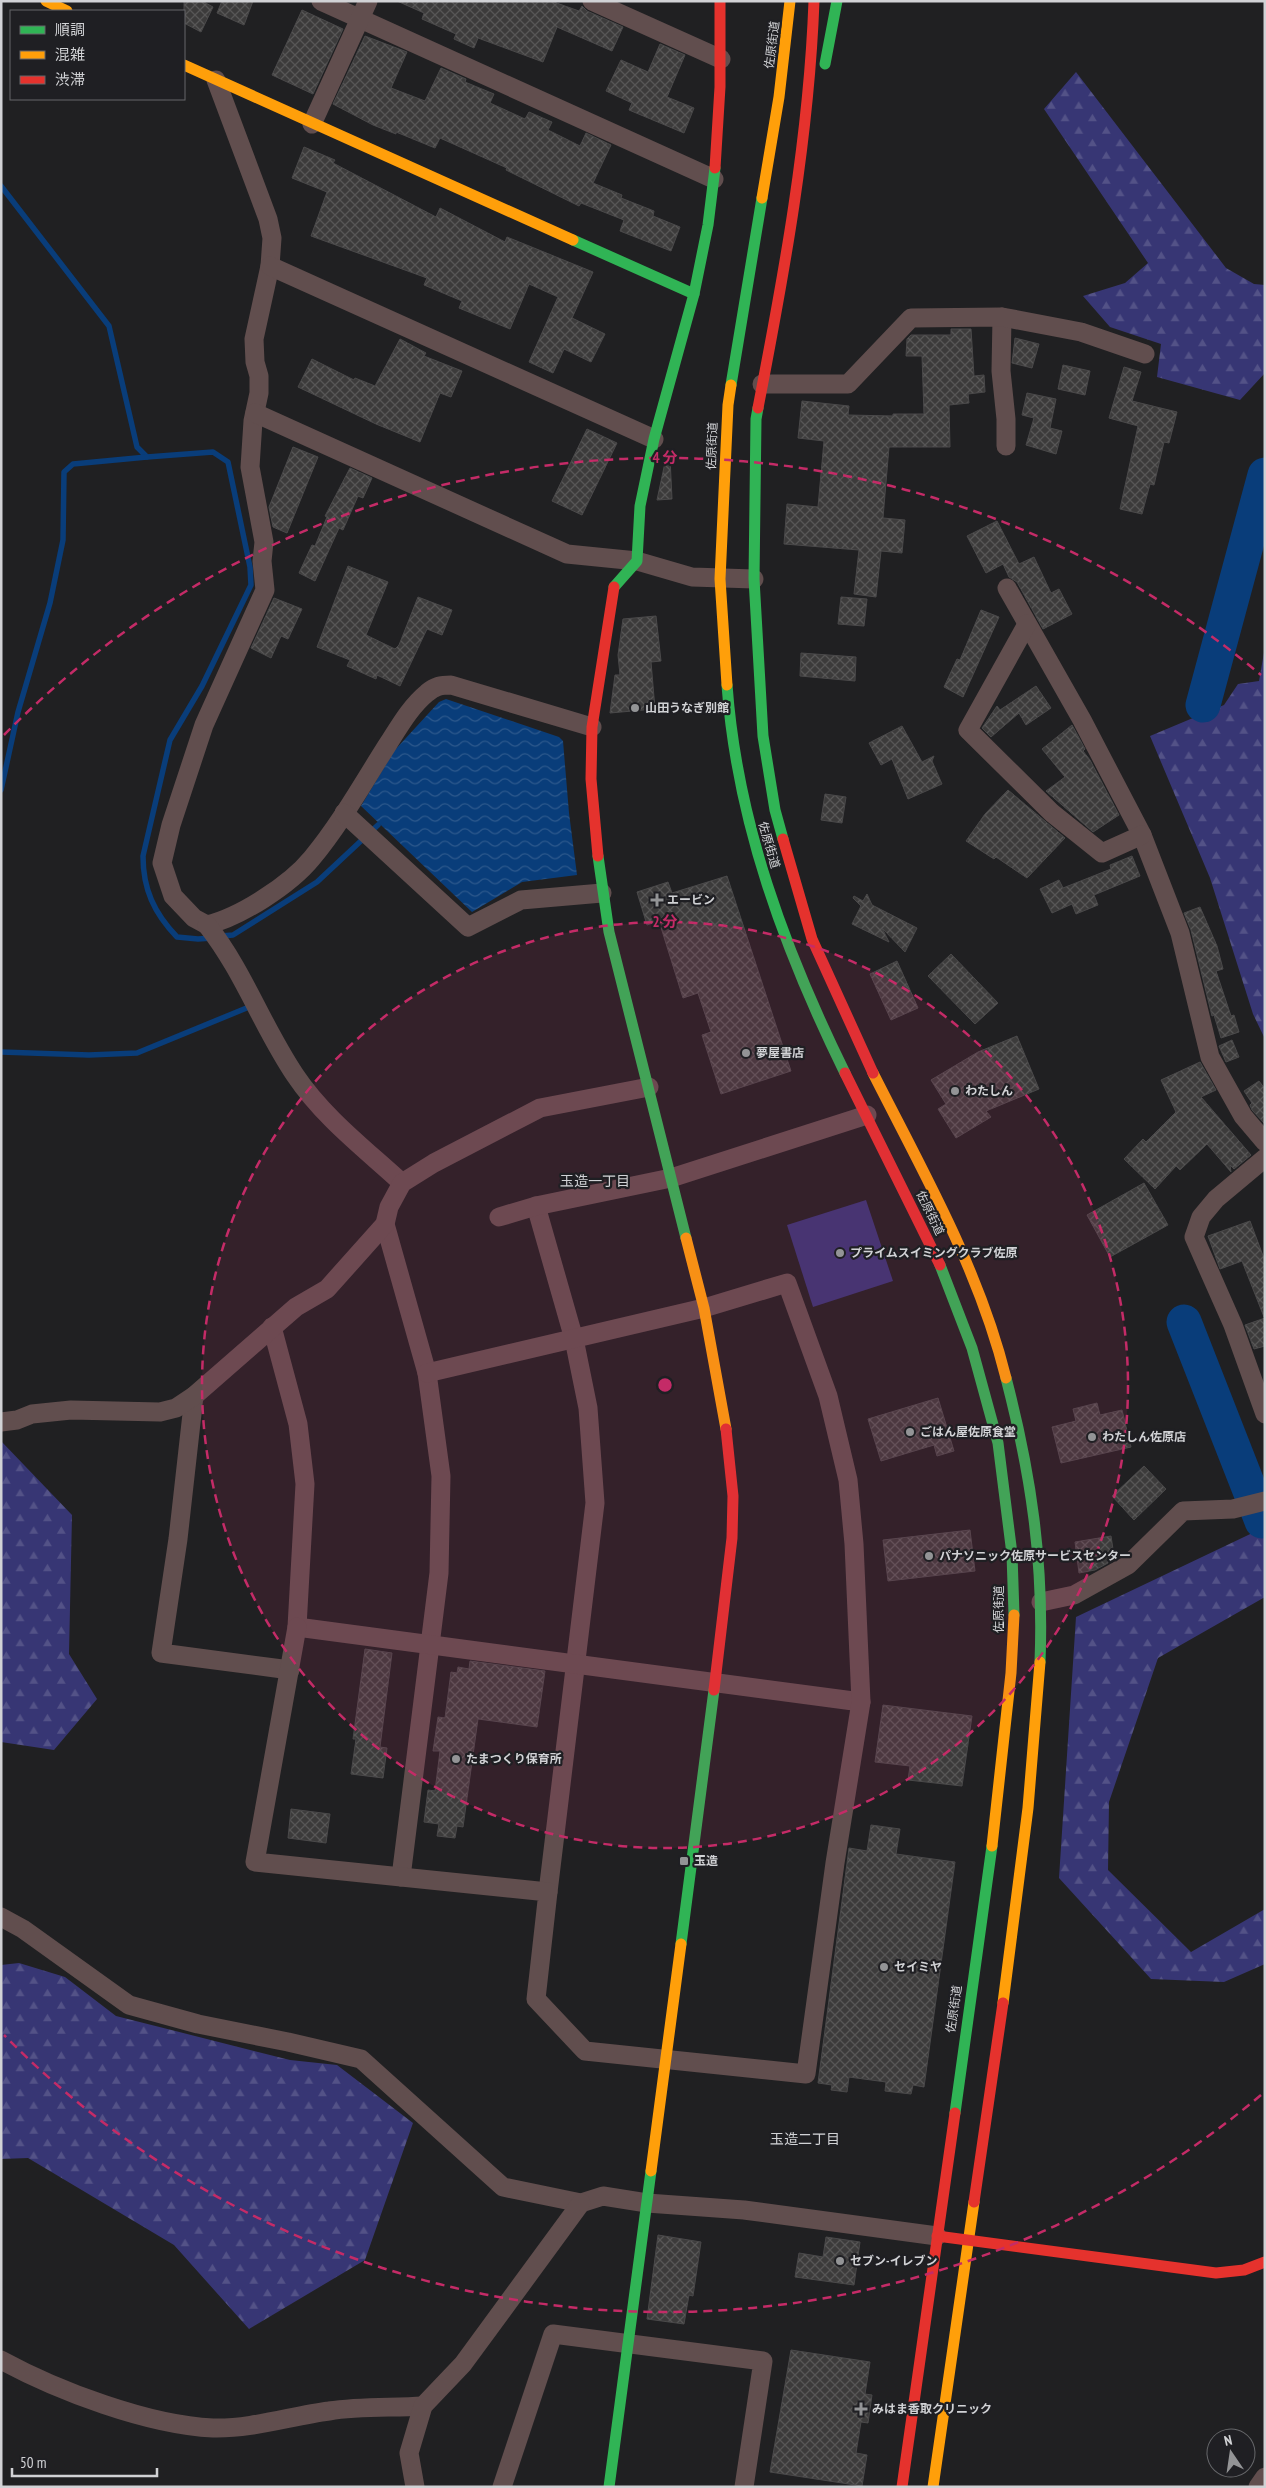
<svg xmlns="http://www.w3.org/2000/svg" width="1266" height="2488" viewBox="0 0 1266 2488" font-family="'PT Sans Narrow','Noto Sans JP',sans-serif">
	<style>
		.forest { fill: url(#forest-firs) }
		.pitch { fill: #373674 }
		.water { fill: url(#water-waves) }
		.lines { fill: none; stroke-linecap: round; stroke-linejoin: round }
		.stream { stroke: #093d7a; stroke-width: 5.5 }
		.river { stroke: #093d7a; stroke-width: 35 }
		.building { fill: url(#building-cross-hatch); stroke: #4a494a }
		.street { stroke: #614e4e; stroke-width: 19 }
		.fast { stroke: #30b455; stroke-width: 11 }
		.slow { stroke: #ff9f0a; stroke-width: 11 }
		.jam { stroke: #e5322d; stroke-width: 11 }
		.ring { fill: none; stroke: #c42b67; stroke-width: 2.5; stroke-dasharray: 9 6 }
		.poi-dot { fill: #939496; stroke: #1f1f23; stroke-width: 2 }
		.labels { text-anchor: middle; stroke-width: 4.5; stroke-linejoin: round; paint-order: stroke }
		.street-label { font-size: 12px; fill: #d1d2d5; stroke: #1f1f23 }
		.poi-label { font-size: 12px; font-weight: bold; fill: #d1d2d5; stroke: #1f1f23; text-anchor: start }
		.neighbourhood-label { font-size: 14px; fill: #d1d2d5; stroke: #1f1f23 }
		.centre { fill: #c42b67; stroke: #1f1f23; stroke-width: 2.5 }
		.ring-label { font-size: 15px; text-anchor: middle; font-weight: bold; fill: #c42b67; stroke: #1f1f23; stroke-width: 4.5; stroke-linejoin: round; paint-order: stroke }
	</style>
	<defs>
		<pattern id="forest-firs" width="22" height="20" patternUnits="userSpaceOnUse" patternTransform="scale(1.25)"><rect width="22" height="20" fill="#373674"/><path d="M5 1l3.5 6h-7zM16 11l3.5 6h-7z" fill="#535287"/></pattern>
		<pattern id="water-waves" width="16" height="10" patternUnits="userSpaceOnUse" patternTransform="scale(1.25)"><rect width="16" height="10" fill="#093d7a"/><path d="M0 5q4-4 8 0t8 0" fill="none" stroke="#2c588c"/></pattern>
		<pattern id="building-cross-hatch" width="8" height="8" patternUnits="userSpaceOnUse" patternTransform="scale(1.25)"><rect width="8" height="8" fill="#3c3b3b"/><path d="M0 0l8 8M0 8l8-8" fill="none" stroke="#575656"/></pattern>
	</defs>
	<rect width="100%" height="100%" fill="#202022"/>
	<g class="forest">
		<polygon points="1076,72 1226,268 1254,284 1265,285 1265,373 1240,400 1157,377 1161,344 1110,327 1083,296 1125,283 1148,263 1044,109"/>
		<polygon points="1265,647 1265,1039 1253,1014 1210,878 1150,736 1224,705 1238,684 1259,681"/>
		<polygon points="1,1441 72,1515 69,1654 97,1699 54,1750 1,1742"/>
		<polygon points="1265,1527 1265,1597 1158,1658 1109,1802 1108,1870 1191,1952 1265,1909 1265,1964 1224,1982 1151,1979 1059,1878 1076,1617"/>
		<polygon points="19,1963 65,1977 116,2016 290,2060 337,2065 413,2123 365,2260 249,2329 174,2245 28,2158 1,2159 1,1965"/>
	</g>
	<polygon class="pitch" points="866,1200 893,1281 813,1307 787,1225"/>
	<polygon class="water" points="446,699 559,737 563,741 569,813 577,875 522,882 472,912 361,806 394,751 439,702"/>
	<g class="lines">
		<g class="stream">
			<path d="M1,186l108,140 28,121 10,10 66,-5 15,10 22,105 1,18 -49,101 -32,54 -27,116c0,33 11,57 34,81l21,2 14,-1"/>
			<polyline points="1,790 18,712 50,603 63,540 64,472 73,464 147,457"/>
			<polyline points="221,936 233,935 317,882 378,825"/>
			<polyline points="1,1052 89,1055 137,1053 249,1007"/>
		</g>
		<g class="river">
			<polyline points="1203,705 1265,475"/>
			<polyline points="1184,1322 1262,1521"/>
		</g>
	</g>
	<g class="building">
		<polygon points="184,1 202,1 213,7 201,32 184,23"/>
		<polygon points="222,1 253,1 244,25 217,13"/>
		<polygon points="397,1 551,1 579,11 582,6 587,11 623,27 612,51 557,27 543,62 478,38 474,48 454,39 456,34 422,19 424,13"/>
		<polygon points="302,10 343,29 313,94 272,75"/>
		<polygon points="365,36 407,52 391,88 425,101 441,68 466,79 465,82 494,94 490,103 525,119 529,112 552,122 548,130 580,146 586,133 611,145 593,183 622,195 621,198 654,211 653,216 680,227 671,251 620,231 624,220 581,203 579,206 506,170 507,168 440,138 435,148 396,132 396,134 373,125 333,104"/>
		<polygon points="660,44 685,55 667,97 694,108 684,133 629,110 632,103 606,91 621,60 648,72"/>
		<polygon points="304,147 335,160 333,163 436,217 440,208 505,242 507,237 593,272 572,318 605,334 591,362 564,349 553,373 529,362 558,297 529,284 510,329 459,308 462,301 424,285 427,278 311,236 327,192 292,178"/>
		<polygon points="951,329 971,329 974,376 984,375 985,392 968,394 969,403 949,405 950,447 889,447 883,518 905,520 902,553 881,551 876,597 854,594 859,550 784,544 787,504 818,507 824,441 798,438 802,401 849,406 848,415 893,416 893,414 924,414 922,356 906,356 907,339 911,335 951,335"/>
		<polygon points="1015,338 1039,344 1032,368 1012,363"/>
		<polygon points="400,339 426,353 424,356 462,371 451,397 440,393 420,442 376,424 298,387 312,359 354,380 355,378 375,386"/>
		<polygon points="1063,365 1090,371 1085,395 1058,389"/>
		<polygon points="1124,367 1141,372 1132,401 1177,412 1169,443 1164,442 1154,485 1150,484 1142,514 1120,509 1138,426 1109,418"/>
		<polygon points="1027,393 1056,399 1050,428 1062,431 1056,454 1026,445 1034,418 1022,415"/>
		<polygon points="587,429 617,443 582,515 552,501"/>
		<polygon points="293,447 318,457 287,533 273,527 269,507"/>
		<polygon points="666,458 670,458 672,499 657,500"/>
		<polygon points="350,468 372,478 363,498 358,496 343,530 339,528 315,581 299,573 312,545 315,546 327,517 325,516"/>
		<polygon points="997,521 1019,564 1034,557 1051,593 1059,589 1072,614 1043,629 1017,582 1009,577 1003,564 986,573 967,536"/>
		<polygon points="348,566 388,582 366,635 395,649 399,645 418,597 452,610 442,635 427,629 400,686 377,675 376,679 347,666 350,660 317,647"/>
		<polygon points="841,597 867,599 864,626 838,624"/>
		<polygon points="274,598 302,609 288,639 281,636 271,658 251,648"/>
		<polygon points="981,610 999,617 963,697 944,687 957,659 960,660"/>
		<polygon points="656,616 661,661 651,662 655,709 610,713 615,675 620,675 618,655 623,619"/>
		<polygon points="801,653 856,657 855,681 800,676"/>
		<polygon points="1036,686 1051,708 1026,725 1019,713 991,737 982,728 997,706 1000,710"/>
		<polygon points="1072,725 1085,749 1083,751 1090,760 1119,815 1093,832 1046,791 1065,777 1042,749"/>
		<polygon points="902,726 922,762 934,756 932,761 942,784 908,799 892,759 881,765 869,743"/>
		<polygon points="1008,790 1065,838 1027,878 996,857 994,859 966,841 985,814"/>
		<polygon points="825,794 846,797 842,823 821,820"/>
		<polygon points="1132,856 1140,876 1094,895 1098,905 1076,914 1072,904 1052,913 1040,889 1059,880 1063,888 1111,869 1110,865"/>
		<polygon points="727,876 791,1071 721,1094 702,1035 711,1032 698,993 683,998 659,921 647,925 637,892 668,882 672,893"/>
		<polygon points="867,894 872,905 917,928 905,952 882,928 889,942 852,924 861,906 853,898 854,896 863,901"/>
		<polygon points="1200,907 1217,946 1223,969 1216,971 1231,1016 1234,1015 1239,1032 1221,1038 1214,1015 1212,1016 1191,930 1184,913"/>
		<polygon points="951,954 998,1003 975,1024 928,976"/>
		<polygon points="897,961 918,1008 891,1020 870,974"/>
		<polygon points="1017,1036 1039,1089 986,1111 991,1117 956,1138 938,1109 946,1104 931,1080 978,1052"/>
		<polygon points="1232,1040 1239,1057 1226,1062 1219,1046"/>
		<polygon points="1200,1062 1216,1090 1201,1097 1251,1155 1234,1169 1230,1165 1231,1172 1207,1144 1180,1170 1176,1166 1155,1189 1124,1159 1143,1139 1146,1142 1176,1112 1161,1080"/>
		<polygon points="1259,1081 1265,1089 1265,1124 1252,1110 1250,1105 1252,1103 1244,1091"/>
		<polygon points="1144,1183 1168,1225 1110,1257 1087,1215"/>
		<polygon points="1250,1221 1265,1261 1264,1317 1242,1261 1220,1269 1208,1236"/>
		<polygon points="1265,1318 1265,1346 1254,1349 1245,1325"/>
		<polygon points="938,1398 954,1451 937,1456 934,1445 881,1461 868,1419"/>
		<polygon points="1097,1403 1100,1415 1122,1410 1131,1447 1061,1463 1052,1427 1076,1421 1073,1409"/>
		<polygon points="1144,1466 1166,1489 1134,1520 1112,1496"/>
		<polygon points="970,1530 975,1571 888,1581 883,1540"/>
		<polygon points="1111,1536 1114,1556 1108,1557 1108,1563 1095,1570 1079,1573 1075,1542"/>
		<polygon points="365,1649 392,1653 380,1747 387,1748 383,1778 351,1774 356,1739 353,1739"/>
		<polygon points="470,1661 545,1671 537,1727 478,1719 463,1827 457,1826 455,1838 437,1836 439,1824 424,1822 428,1790 435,1791 440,1751 433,1751 438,1717 445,1718 451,1672 457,1673 458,1667 469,1669"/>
		<polygon points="883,1705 972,1716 962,1786 908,1780 910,1766 875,1762"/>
		<polygon points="291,1809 330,1814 326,1843 288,1838"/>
		<polygon points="871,1825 900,1829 896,1854 955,1862 924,2087 913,2085 911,2094 885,2091 886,2082 849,2077 847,2092 831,2090 832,2085 818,2083 849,1848 867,1851"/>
		<polygon points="658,2235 701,2242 693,2296 689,2295 684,2324 647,2319"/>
		<polygon points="826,2237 860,2242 854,2285 795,2277 799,2253 823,2257"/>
		<polygon points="791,2350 870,2362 865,2394 872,2395 868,2423 861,2422 856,2453 867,2455 862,2486 770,2472"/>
	</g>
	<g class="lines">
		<g class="street">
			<polyline points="321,1 714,179"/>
			<polyline points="592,1 721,59"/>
			<path d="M216,80l52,139 4,19 -2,28 -16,73 1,23 4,14v17l-6,28 -3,46 14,75 -2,19 3,29 -61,135 -33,100 -9,38 11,33 21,22 13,7c33,-8 83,-40 105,-67 29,-35 51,-75 76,-114 11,-17 22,-37 39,-51 8,-7 14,-8 24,-8l141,42"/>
			<polyline points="312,124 368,1"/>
			<polyline points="270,266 654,439"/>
			<polyline points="1002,317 1001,371 1006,419 1006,446"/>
			<polyline points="762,384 848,384 911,318 1002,317 1081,332 1145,354"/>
			<polyline points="255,413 567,554 637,561 692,577 754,579"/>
			<polyline points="1007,588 1082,720 1142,835 1180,933 1210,1057 1243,1116 1265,1142"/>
			<polyline points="1027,624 968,730 1052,813 1102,853 1142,835"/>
			<polyline points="344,813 468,927 521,900 602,893"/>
			<path d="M207,925c37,47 55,101 88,150 28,42 70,74 107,108"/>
			<polyline points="1265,1158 1216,1199 1201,1217 1194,1237 1233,1325 1265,1414"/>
			<polyline points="536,1206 574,1339 588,1408 595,1503 548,1892"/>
			<polyline points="499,1217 536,1206 671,1178 867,1115"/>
			<polyline points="385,1224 427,1373 441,1476 439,1573 401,1877"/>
			<polyline points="272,1327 298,1424 305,1484 297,1627 861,1702"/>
			<polyline points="194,1396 178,1539 161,1653 290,1670"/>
			<polyline points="1,1422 17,1420 32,1414 71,1410 160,1412 176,1408 194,1396 296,1307 327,1289 385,1224 389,1207 402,1183 434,1163 540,1108 649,1087"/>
			<polyline points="1041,1602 1074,1595 1128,1565 1183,1511 1233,1509 1265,1501"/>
			<polyline points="297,1627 255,1862 548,1892 536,1999 585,2051 806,2074 835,1863 861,1702 854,1544 848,1480 828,1396 787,1283 704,1308 427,1373"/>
			<polyline points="1,1917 23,1929 129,2005 198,2024 288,2042 361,2059 503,2187 581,2203 603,2196 647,2203 744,2210 937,2236"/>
			<path d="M1,2360c57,31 147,65 212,68 39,1 78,-12 116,-17 31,-5 63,-3 94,-5"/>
			<polyline points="415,2487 409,2453 423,2406 463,2364 581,2203"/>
			<polyline points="502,2487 553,2334 763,2361 744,2487"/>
			<polyline points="1258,2487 1265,2477"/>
		</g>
		<g class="fast">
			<polyline points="825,64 837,1"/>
			<polyline points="573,240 694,294"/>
			<polyline points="731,385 762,198"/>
			<polyline points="758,408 756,419 754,579 763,736 775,810 783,839"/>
			<polyline points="614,587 637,561 640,506 654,439 694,294 708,225 715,168"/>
			<path d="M727,685c10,137 58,266 118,388"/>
			<polyline points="598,856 609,932 686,1238"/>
			<polyline points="940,1265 972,1348 998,1443 1012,1554 1014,1615"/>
			<path d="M1006,1378c25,96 38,184 34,284"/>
			<polyline points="681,1944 714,1690"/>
			<polyline points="955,2113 992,1846"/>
			<polyline points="609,2487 651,2171"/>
		</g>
		<g class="slow">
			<polyline points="46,1 67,11"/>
			<polyline points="184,65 573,240"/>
			<polyline points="762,198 779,97 790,1"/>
			<polyline points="727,685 720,579 728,405 731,385"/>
			<path d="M873,1073c50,99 106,196 133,305"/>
			<polyline points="686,1238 704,1308 726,1429"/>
			<polyline points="992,1846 1011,1673 1014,1615"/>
			<polyline points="1003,2003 1028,1808 1040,1662"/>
			<polyline points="651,2171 681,1944"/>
			<polyline points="933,2487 974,2202"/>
		</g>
		<g class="jam">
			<polyline points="715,168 720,87 720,1"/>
			<path d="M758,408c26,-134 51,-270 56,-407"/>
			<polyline points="783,839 812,939 873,1073"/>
			<polyline points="598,856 591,779 592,727 614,587"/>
			<polyline points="845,1073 940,1265"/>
			<polyline points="714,1690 732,1538 733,1496 726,1429"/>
			<polyline points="974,2202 1003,2003"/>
			<polyline points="937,2236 1216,2273 1244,2270 1265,2262"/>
			<polyline points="902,2487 955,2113"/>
		</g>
	</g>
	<circle cx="665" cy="1385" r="463" fill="#c42b67" fill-opacity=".12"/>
	<g class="ring">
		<circle cx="665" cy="1385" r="463"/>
		<path d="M1261 2095A927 927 0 0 1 4 2035M4 735A927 927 0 0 1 1261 675"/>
	</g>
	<g class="poi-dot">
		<circle cx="635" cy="708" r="5"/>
		<path d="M654.5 892.5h5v5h5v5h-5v5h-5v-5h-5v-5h5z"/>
		<circle cx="746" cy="1053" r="5"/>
		<circle cx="955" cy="1091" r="5"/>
		<circle cx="840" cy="1253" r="5"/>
		<circle cx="910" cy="1432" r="5"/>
		<circle cx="1092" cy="1437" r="5"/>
		<circle cx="929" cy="1556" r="5"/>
		<circle cx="456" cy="1759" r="5"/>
		<rect x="679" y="1856" width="10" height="10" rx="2.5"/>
		<circle cx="884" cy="1967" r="5"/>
		<circle cx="840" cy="2261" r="5"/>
		<path d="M858.5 2401.5h5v5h5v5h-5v5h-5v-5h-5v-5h5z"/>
	</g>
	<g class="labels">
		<g class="street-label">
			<text transform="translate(772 45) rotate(-83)" y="4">佐原街道</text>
			<text transform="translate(712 446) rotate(-88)" y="4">佐原街道</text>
			<text transform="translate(769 845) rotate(74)" y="4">佐原街道</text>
			<text transform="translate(930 1213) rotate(64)" y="4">佐原街道</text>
			<text transform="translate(999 1609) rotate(-90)" y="4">佐原街道</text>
			<text transform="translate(954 2009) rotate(-82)" y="4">佐原街道</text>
		</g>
		<g class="poi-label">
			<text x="645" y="712">山田うなぎ別館</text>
			<text x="667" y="904">エービン</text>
			<text x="756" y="1057">夢屋書店</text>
			<text x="965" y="1095">わたしん</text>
			<text x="850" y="1257">プライムスイミングクラブ佐原</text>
			<text x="920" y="1436">ごはん屋佐原食堂</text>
			<text x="1102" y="1441">わたしん佐原店</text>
			<text x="939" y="1560">パナソニック佐原サービスセンター</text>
			<text x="466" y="1763">たまつくり保育所</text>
			<text x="694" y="1865">玉造</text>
			<text x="894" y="1971">セイミヤ</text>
			<text x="850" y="2265">セブン-イレブン</text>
			<text x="872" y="2413">みはま香取クリニック</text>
		</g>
		<g class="neighbourhood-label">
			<text x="595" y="1186">玉造一丁目</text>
			<text x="805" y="2144">玉造二丁目</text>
		</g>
	</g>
	<circle cx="665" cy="1385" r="8" class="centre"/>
	<g class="ring-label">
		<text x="665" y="463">4 分</text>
		<text x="665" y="927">2 分</text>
	</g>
	<rect width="1266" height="2488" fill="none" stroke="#d1d2d5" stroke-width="5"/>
	<rect x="10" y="10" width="175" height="90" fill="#1f1f23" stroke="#66676a"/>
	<rect x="20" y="26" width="25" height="8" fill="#30b455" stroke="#66676a"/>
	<text x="55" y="35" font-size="15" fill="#d1d2d5">順調</text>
	<rect x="20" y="51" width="25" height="8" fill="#ff9f0a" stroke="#66676a"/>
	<text x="55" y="60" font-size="15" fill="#d1d2d5">混雑</text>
	<rect x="20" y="76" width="25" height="8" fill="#e5322d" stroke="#66676a"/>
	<text x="55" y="85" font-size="15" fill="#d1d2d5">渋滞</text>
	<g transform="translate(1231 2453) rotate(347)"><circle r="24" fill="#1f1f23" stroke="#66676a"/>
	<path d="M0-4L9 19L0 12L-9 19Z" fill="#939496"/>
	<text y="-8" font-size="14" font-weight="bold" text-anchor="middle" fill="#d1d2d5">N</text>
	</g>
	<path d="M12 2468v8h145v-8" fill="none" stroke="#d1d2d5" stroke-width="2.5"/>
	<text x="20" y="2468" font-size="15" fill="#d1d2d5" stroke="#1f1f23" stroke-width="4" paint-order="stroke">50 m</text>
</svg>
